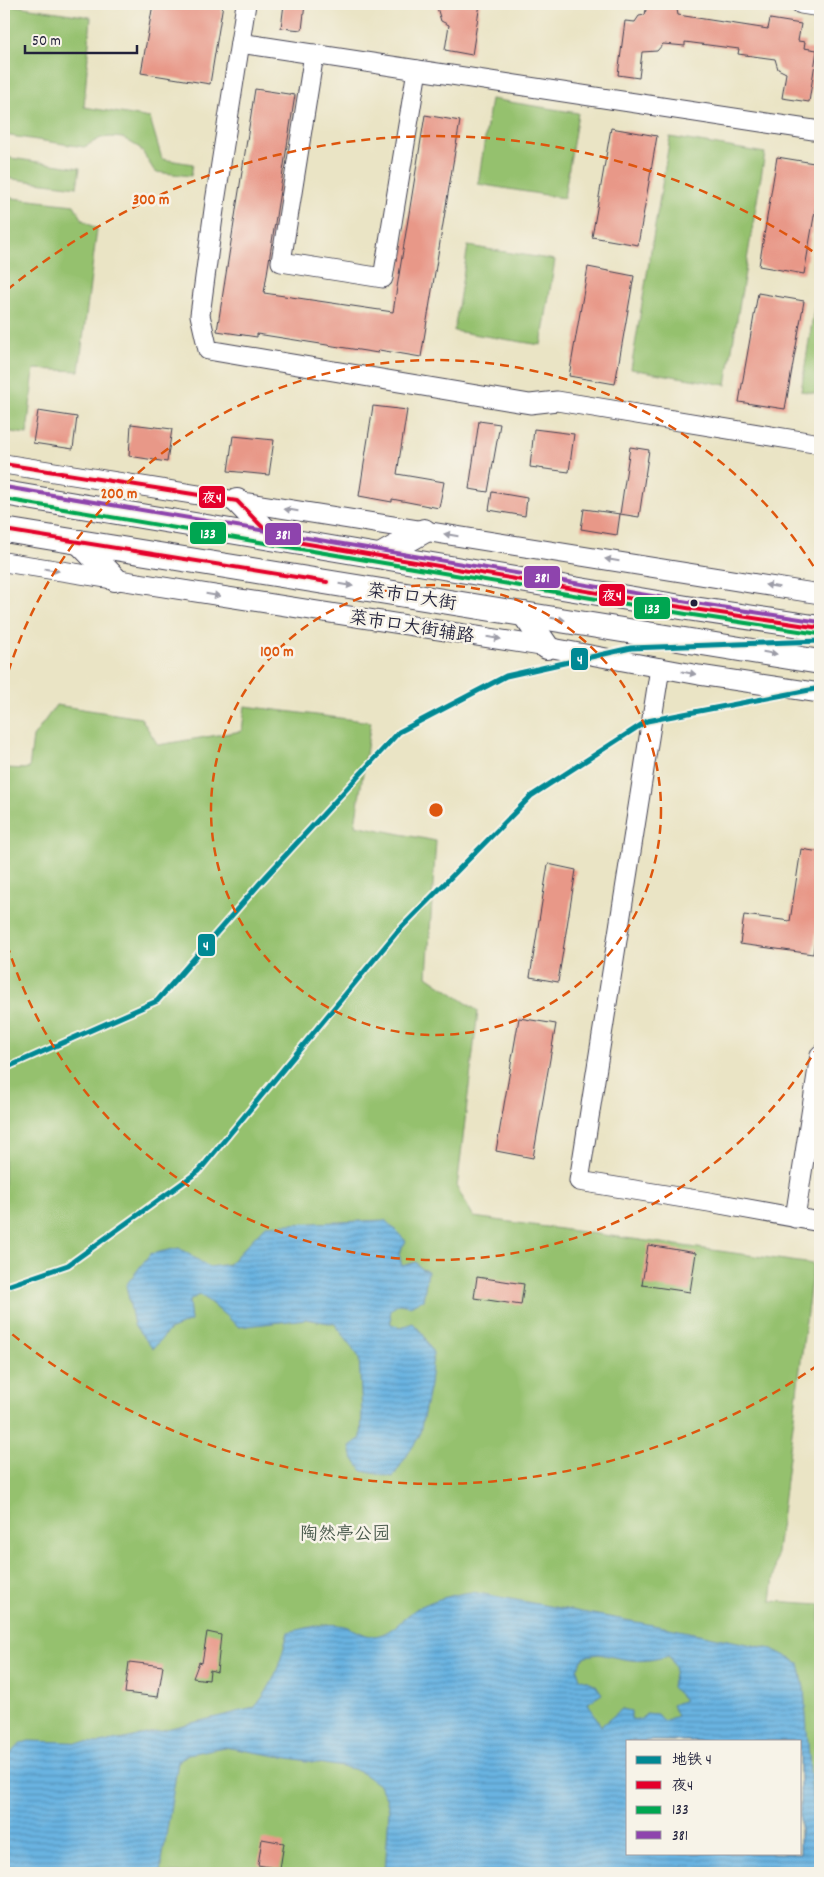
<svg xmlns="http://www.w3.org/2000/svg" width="824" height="1877" viewBox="0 0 824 1877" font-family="Dekko,'LXGW WenKai TC',sans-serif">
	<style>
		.park { fill: #95c16e; stroke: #5c7254; fill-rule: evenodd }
		.water { fill: url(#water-rules); stroke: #466a8e; fill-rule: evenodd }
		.building { fill: #e89888 }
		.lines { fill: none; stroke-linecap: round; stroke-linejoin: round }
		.minor-casing { stroke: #403f50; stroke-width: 21 }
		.major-casing { stroke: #403f50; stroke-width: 26 }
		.minor { stroke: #fff; stroke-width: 19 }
		.major { stroke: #fff; stroke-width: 24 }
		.bus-1-casing { stroke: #f7f3e8; stroke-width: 8 }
		.bus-2-casing { stroke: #f7f3e8; stroke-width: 8 }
		.bus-3-casing { stroke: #f7f3e8; stroke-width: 8 }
		.bus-1 { stroke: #e4002b; stroke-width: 4 }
		.bus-2 { stroke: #00a651; stroke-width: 4 }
		.bus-3 { stroke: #8e44ad; stroke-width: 4 }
		.metro-1-casing { stroke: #f7f3e8; stroke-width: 9 }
		.metro-1 { stroke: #008994; stroke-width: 5 }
		.oneway { fill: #9c9ca7 }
		.ring { fill: none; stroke: #de560e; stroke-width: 2.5; stroke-dasharray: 9 6 }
		.bus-dot { fill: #22223b; stroke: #f7f3e8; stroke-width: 2 }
		.labels { text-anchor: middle; stroke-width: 5; stroke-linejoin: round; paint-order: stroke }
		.street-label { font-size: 18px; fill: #22223b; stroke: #f7f3e8 }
		.park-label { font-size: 18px; fill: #4a5a4d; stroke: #f7f3e8 }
		.centre { fill: #de560e; stroke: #f7f3e8; stroke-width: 2.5 }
		.ring-label { font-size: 15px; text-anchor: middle; font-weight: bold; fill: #de560e; stroke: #f7f3e8; stroke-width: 5; stroke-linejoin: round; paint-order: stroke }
		.line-badge { stroke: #f7f3e8; stroke-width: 2 }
		.badge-label { font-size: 14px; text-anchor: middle; font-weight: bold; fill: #fff }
	</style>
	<defs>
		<pattern id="water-rules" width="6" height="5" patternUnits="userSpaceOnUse" patternTransform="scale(1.25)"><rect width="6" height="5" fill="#69b3e1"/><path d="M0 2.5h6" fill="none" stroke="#5691b8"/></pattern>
	</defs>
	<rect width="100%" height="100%" fill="#f7f3e8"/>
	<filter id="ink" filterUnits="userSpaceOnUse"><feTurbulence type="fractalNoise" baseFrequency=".02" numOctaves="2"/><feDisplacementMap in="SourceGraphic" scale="10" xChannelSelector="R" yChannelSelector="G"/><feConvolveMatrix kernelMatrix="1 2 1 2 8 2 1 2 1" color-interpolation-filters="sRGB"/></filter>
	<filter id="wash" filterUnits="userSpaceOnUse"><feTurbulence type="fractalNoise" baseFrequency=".0096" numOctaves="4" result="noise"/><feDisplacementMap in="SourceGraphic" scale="20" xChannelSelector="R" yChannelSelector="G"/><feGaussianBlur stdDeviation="1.12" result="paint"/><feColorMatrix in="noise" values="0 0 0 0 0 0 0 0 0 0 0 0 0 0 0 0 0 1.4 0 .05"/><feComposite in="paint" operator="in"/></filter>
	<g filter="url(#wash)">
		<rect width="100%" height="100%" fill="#eae4c5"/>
		<g class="park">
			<polygon points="4,4 91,17 84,107 150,118 162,159 193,164 191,176 155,172 140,148 123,138 111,137 101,138 84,147 4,135"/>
			<polygon points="491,99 578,113 564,198 478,184"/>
			<polygon points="670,137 765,153 726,385 631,369"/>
			<polygon points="4,157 80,168 77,187 4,178"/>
			<polygon points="4,197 74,205 83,220 97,229 79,371 34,369 27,434 4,431"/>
			<polygon points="468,246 555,260 541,345 454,331"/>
			<polygon points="820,272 820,394 801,391"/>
			<path d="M56,705l85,13 17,27 84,-14 3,-25 126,16 -16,103 81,16 -9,135 51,35 -21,177 17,29 339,47 -42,337 49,3v269h-816v-1105l25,1 4,-32zM628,1741h172v112h-172z"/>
		</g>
		<g class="water">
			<polygon points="385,1220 406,1241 399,1254 402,1266 416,1262 421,1269 428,1271 423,1300 410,1306 399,1304 390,1310 391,1324 401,1327 413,1323 423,1334 433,1353 430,1385 419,1437 393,1477 362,1471 352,1456 350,1446 361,1438 362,1412 359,1357 335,1324 306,1319 239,1327 200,1294 189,1301 191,1321 169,1330 153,1349 134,1325 126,1285 150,1254 179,1248 209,1267 229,1264 266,1225"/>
			<path d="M472,1592l197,36 103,21 27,14 5,25 10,138 6,10v37h-435l4,-63 -3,-12 -7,-13 -14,-10 -11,-6 -130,-22 -36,7 -10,8 -18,111h-156l1,-108c6,-12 10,-21 24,-24l70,2 26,-4 129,-31c21,-24 26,-45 34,-76 18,-3 38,-11 56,-6 10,2 19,10 29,10 20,-1 31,-21 48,-30 16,-7 34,-12 51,-14zM599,1654c30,6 39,10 70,2l6,11 -3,20 12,13 -12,5 5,11 -14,5 -6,-7 -11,-1 -4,7 -11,-1v-8l-9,-2 -21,17 -13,-23 14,-9 -6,-9 -16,-7 -3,-9 8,-13zM628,1741h172v112h-172z"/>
		</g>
		<g id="blocks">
			<g class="building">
				<polygon points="153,4 223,4 210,84 141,73"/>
				<polygon points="284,4 305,4 302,30 281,28"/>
				<polygon points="436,4 480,4 472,55 445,50 449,25 441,21"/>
				<polygon points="647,4 676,4 678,15 768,29 770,19 801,24 798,41 805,42 804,48 817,50 809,102 782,98 786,73 778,69 775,59 738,54 739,49 685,42 685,46 663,44 657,51 642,52 639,78 618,75 625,21 635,22 639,16 645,15"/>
				<polygon points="255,89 295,95 264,293 393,312 425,115 460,121 421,357 379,350 378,353 257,334 257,337 217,331"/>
				<polygon points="611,128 657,136 638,245 592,237"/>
				<polygon points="777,157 820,164 820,182 804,274 759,266"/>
				<polygon points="588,267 634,276 615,384 569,376"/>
				<polygon points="758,293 804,301 785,409 739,402"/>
				<polygon points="373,406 407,410 397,474 444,482 439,508 392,499 392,502 359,496"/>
				<polygon points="38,411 77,417 73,449 33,443"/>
				<polygon points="479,421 500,424 488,492 469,489"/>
				<polygon points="131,424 172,429 167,462 129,456"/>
				<polygon points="534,429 574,434 569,472 530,467"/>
				<polygon points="233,436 274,440 269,475 228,471"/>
				<polygon points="630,447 649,450 639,517 620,514"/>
				<polygon points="492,492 527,498 525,516 489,510"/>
				<polygon points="584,509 620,514 617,535 581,529"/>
				<polygon points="801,849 820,852 820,925 817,925 813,954 740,944 744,915 790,921"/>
				<polygon points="548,864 576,870 558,982 530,977"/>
				<polygon points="519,1018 556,1024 533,1158 496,1151"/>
				<polygon points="648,1245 696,1253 690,1292 642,1285"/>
				<polygon points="477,1277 524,1284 521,1305 474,1298"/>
				<polygon points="207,1632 221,1635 217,1672 210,1670 209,1680 193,1678 199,1662 202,1663"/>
				<polygon points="129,1662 163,1666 158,1697 125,1693"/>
				<polygon points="262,1839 284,1843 280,1869 258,1865"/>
			</g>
		</g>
	</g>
	<g filter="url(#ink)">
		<use href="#blocks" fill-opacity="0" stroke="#403f50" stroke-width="1"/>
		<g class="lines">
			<defs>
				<g id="minor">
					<polyline points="246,4 215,202 200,315 208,350 530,404 557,401 820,444"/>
					<polyline points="801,4 820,7"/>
					<polyline points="240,43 820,131"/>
					<polyline points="314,54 281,262 383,278 417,70"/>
					<polyline points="4,464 820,594"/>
					<polyline points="4,562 547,647 699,675 820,693"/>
					<polyline points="660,668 579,1181 709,1202 820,1222"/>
					<polyline points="795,1218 820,1055"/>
				</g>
				<g id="major">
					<polyline points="4,493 687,608 820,628"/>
					<polyline points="237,501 273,538"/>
					<polyline points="4,530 820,662"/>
					<polyline points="79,542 115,579"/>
					<polyline points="380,556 424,531"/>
					<polyline points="524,614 547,647"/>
				</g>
			</defs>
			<use href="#minor" class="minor-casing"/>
			<use href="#major" class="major-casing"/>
			<use href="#minor" class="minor"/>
			<use href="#major" class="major"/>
			<defs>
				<g id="bus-1">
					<polyline points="4,464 237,501 273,538 687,608 820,628"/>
					<polyline points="4,530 327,582"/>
				</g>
				<polyline id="bus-2" points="4,499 686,614 819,634"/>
				<polyline id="bus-3" points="5,487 688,602 820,622"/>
			</defs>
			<use href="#bus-1" class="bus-1-casing"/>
			<use href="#bus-2" class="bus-2-casing"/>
			<use href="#bus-3" class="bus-3-casing"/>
			<use href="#bus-1" class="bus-1"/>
			<use href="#bus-2" class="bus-2"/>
			<use href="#bus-3" class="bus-3"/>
			<defs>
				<g id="metro-1">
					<polyline points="4,1067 8,1067 157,1001 261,882 399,732 506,676 631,648 820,641"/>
					<polyline points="4,1287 68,1265 199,1171 397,932 531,796 647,721 820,688"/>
				</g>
			</defs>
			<use href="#metro-1" class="metro-1-casing"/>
			<use href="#metro-1" class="metro-1"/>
		</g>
		<defs><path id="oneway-solid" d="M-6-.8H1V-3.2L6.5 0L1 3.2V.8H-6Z" transform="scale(1.25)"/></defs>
		<g class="oneway">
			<use href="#oneway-solid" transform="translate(291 510) rotate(-171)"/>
			<use href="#oneway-solid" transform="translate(451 535) rotate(-171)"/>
			<use href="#oneway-solid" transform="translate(612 560) rotate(-171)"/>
			<use href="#oneway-solid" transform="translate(52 570) rotate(9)"/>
			<use href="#oneway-solid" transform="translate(346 585) rotate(9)"/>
			<use href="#oneway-solid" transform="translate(772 586) rotate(-171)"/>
			<use href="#oneway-solid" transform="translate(213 595) rotate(9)"/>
			<use href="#oneway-solid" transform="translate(558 619) rotate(9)"/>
			<use href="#oneway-solid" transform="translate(494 638) rotate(9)"/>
			<use href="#oneway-solid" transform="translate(770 653) rotate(9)"/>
			<use href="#oneway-solid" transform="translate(689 673) rotate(11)"/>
		</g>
	</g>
	<g class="ring">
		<circle cx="436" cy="810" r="225"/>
		<path d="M819 1045A449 449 0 0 1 4 934M4 686A449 449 0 0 1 819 575"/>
		<path d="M818 1365A674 674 0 0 1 7 1330M7 290A674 674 0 0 1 818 255"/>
	</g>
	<circle class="bus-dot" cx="694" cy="603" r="4.5"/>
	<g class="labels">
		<g class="street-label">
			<text transform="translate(412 596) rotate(9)" y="6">菜市口大街</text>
			<text transform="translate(412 626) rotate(9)" y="6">菜市口大街辅路</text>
		</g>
		<g class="park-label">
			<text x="345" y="1539">陶然亭公园</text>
		</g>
	</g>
	<circle cx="436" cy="810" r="8" class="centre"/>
	<g class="ring-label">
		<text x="151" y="204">300 m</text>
		<text x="119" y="498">200 m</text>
		<text x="277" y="656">100 m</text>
	</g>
	<g class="line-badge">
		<rect x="198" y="485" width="28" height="24" rx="5" fill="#e4002b"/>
		<rect x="189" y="521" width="38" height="24" rx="5" fill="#00a651"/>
		<rect x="264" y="522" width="38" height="24" rx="5" fill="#8e44ad"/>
		<rect x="523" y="565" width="38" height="24" rx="5" fill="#8e44ad"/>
		<rect x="598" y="583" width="28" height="24" rx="5" fill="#e4002b"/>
		<rect x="633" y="596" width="38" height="24" rx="5" fill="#00a651"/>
		<rect x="570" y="647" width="19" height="24" rx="5" fill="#008994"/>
		<rect x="197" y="933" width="19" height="24" rx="5" fill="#008994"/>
	</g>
	<g class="badge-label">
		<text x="212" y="502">夜4</text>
		<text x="208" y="538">133</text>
		<text x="283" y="539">381</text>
		<text x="542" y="582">381</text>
		<text x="612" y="600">夜4</text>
		<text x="652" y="613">133</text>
		<text x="580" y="664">4</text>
		<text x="206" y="950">4</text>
	</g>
	<rect width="824" height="1877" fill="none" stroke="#f7f3e8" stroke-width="20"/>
	<rect x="626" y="1740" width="175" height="115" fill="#f7f3e8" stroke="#a29fa3"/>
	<rect x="636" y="1756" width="25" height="8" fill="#008994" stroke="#a29fa3"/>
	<text x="672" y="1764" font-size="15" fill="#22223b">地铁 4</text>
	<rect x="636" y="1781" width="25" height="8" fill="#e4002b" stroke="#a29fa3"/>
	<text x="672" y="1790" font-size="15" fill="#22223b">夜4</text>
	<rect x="636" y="1806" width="25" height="8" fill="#00a651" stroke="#a29fa3"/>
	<text x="672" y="1814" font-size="15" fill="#22223b">133</text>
	<rect x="636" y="1831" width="25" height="8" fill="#8e44ad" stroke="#a29fa3"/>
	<text x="672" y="1840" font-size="15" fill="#22223b">381</text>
	<path d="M25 45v8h112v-8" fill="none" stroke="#22223b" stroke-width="2.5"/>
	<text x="32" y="45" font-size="15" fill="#22223b" stroke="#f7f3e8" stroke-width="4" paint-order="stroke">50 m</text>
</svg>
